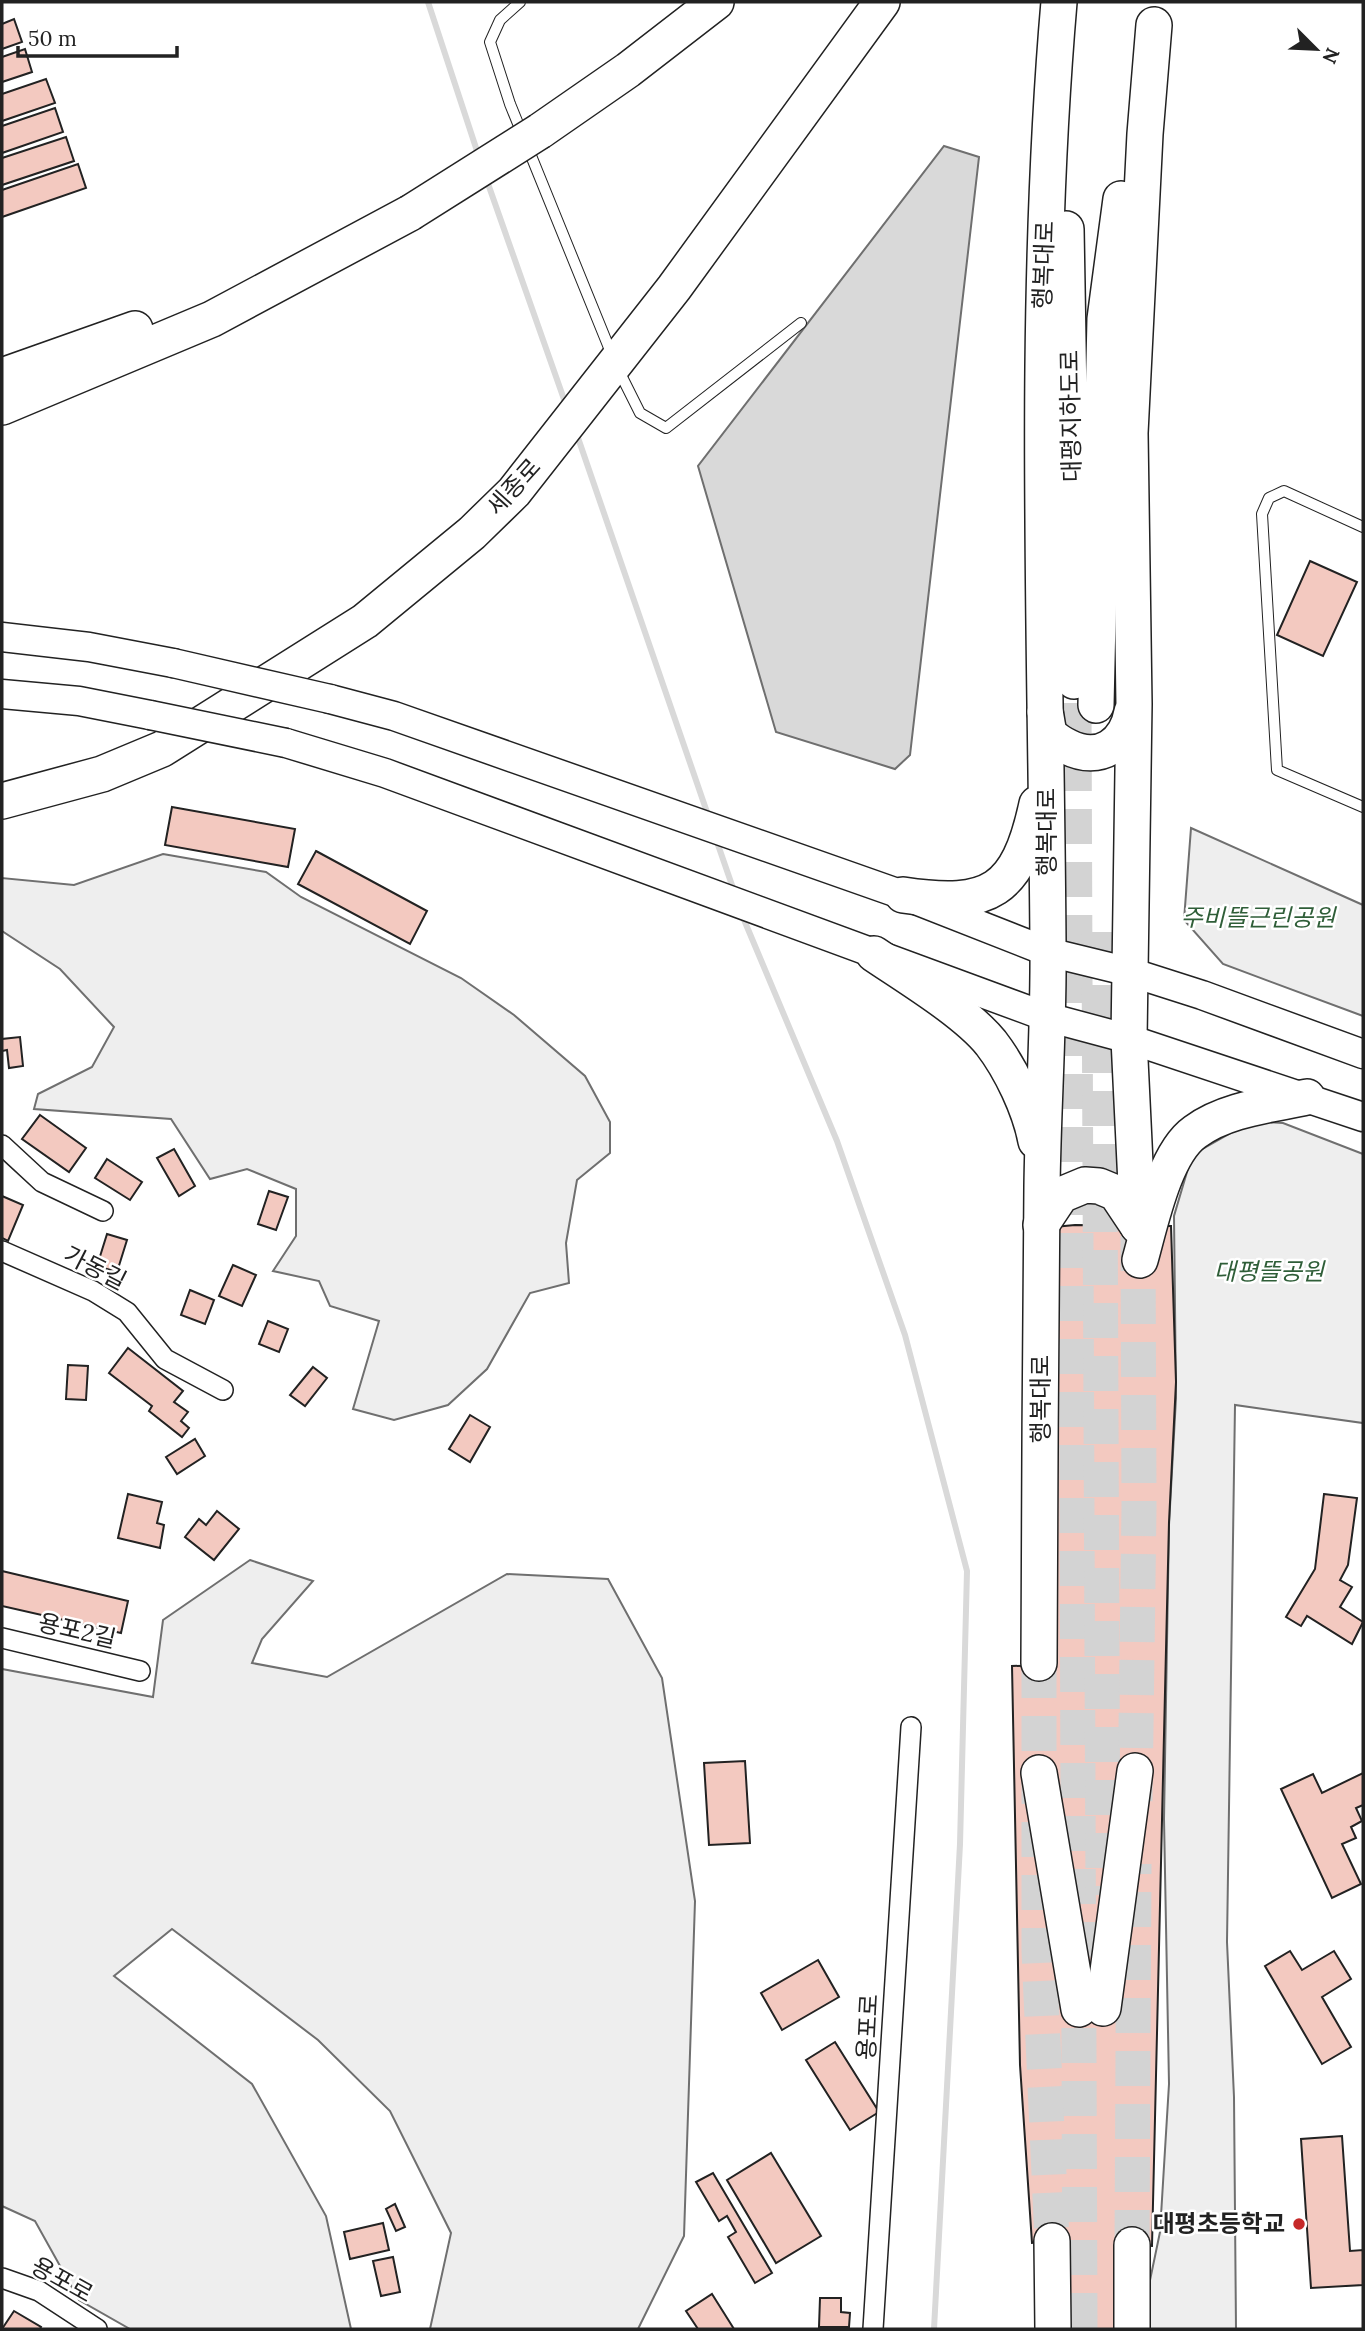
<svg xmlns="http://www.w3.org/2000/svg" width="1365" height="2331" viewBox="0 0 1365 2331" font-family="Lora,'Noto Sans KR',serif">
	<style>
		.green { fill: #eee; stroke: #6f6f6f; stroke-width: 2 }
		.water { fill: #d9d9d9; stroke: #6f6f6f; stroke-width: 2 }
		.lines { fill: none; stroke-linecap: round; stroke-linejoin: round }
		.stream { stroke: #d9d9d9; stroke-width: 6 }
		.building { fill: #f3c9c0; stroke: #222; stroke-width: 2 }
		.highway-tunnel { stroke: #d3d3d3; stroke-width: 35; stroke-dasharray: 35 18; stroke-linecap: butt }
		.lane-casing { stroke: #222; stroke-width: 12 }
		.street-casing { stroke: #222; stroke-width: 22 }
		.secondary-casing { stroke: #222; stroke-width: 31 }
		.highway-casing { stroke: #222; stroke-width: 38 }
		.lane { stroke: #fff; stroke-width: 10 }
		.street { stroke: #fff; stroke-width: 19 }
		.secondary { stroke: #fff; stroke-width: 28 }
		.highway { stroke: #fff; stroke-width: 35 }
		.secondary-bridge-casing { stroke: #222; stroke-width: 31; stroke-linecap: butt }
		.highway-bridge-casing { stroke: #222; stroke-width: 38; stroke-linecap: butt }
		.secondary-bridge { stroke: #fff; stroke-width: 28 }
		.highway-bridge { stroke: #fff; stroke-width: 35 }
		.poi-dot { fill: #c62828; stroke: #fff; stroke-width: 2.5 }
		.labels { text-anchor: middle; stroke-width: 5; stroke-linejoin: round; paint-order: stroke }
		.street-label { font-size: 24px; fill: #222; stroke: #fff }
		.park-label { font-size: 24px; font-style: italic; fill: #2f5e38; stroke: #fff }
		.poi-label { font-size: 24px; font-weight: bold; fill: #222; stroke: #fff; text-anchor: end }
	</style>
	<rect width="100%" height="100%" fill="#fff"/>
	<g class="green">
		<polygon points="1191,828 1363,905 1363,1016 1223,964 1184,920"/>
		<polygon points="163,854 266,872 301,897 461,978 514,1015 585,1076 610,1122 610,1153 577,1180 566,1243 569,1283 530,1293 487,1369 448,1405 394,1420 353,1409 379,1321 330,1306 319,1281 273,1271 296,1236 296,1189 247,1169 210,1179 171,1119 34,1109 38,1094 92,1067 114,1027 60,969 2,931 2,878 74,885"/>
		<polygon points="1252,1121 1283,1123 1363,1154 1363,1423 1235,1405 1227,1942 1234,2097 1236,2329 1147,2329 1149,2285 1160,2232 1169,2084 1164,1819 1169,1525 1176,1398 1174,1216 1192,1155"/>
		<polygon points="250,1560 313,1581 262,1639 252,1663 327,1677 507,1574 608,1579 662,1678 695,1901 684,2236 638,2329 430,2329 451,2233 390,2111 318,2040 172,1929 114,1976 252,2084 326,2216 351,2329 130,2329 79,2300 35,2221 2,2206 2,1669 153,1697 163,1620"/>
	</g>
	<polygon class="water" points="944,146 979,157 910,755 895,769 776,732 698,466"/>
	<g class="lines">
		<g class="stream">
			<polyline points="428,2 479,157"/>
			<polyline points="486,178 566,405"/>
			<polyline points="576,432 709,818"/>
			<polyline points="716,839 734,891"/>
			<polyline points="742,915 837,1141 905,1335 967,1571 960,1844 934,2329"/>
		</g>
	</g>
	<g class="building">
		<polygon points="14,19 22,42 2,49 2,24"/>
		<polygon points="25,49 32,72 2,82 2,57"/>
		<polygon points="46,79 55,103 2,121 2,94"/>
		<polygon points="55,108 63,132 2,153 2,126"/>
		<polygon points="66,137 74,161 2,185 2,158"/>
		<polygon points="78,164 86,188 2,217 2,190"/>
		<polygon points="1310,561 1357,582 1323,656 1277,635"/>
		<polygon points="172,807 295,829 288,867 165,845"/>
		<polygon points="316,851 427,911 410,944 298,884"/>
		<polygon points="20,1037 23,1066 9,1068 7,1050 2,1051 2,1039"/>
		<polygon points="40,1115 86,1148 69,1172 22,1139"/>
		<polygon points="174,1149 195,1186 179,1196 157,1158"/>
		<polygon points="107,1159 142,1182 130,1200 95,1178"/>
		<polygon points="269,1191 288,1197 276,1230 258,1224"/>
		<polygon points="2,1196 23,1205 8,1241 2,1238"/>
		<polygon points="1075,1225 1171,1226 1176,1382 1169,1522 1152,2246 1132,2245 1122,2329 1063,2329 1052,2241 1032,2243 1020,2065 1012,1666 1056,1665 1054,1227"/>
		<polygon points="107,1234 127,1240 117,1272 97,1266"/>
		<polygon points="233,1265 256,1275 242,1306 219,1296"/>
		<polygon points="190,1290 214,1300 205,1324 181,1315"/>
		<polygon points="268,1321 288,1329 279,1352 259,1344"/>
		<polygon points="128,1348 183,1391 174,1402 188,1412 181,1421 189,1428 182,1437 149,1411 152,1406 109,1373"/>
		<polygon points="68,1365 88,1366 86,1400 66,1399"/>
		<polygon points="313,1367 327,1378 305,1406 290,1395"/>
		<polygon points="470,1415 490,1427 470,1462 449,1449"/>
		<polygon points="195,1439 205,1456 177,1474 166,1457"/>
		<polygon points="128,1494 162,1502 157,1523 164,1525 160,1548 118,1538"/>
		<polygon points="1324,1494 1357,1498 1348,1565 1340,1580 1352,1587 1340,1607 1363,1622 1352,1644 1307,1616 1301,1626 1286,1617 1315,1569"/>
		<polygon points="217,1511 239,1529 214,1560 185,1537 199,1519 206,1525"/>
		<polygon points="2,1571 128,1601 121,1633 2,1606"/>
		<polygon points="745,1761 750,1843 709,1845 704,1763"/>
		<polygon points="1363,1773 1363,1805 1356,1808 1362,1821 1351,1827 1356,1838 1342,1844 1361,1884 1332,1898 1281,1789 1313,1774 1322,1793"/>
		<polygon points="1290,1951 1302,1970 1334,1951 1351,1979 1322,1997 1351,2047 1322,2064 1265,1966"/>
		<polygon points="818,1960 839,1997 782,2030 761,1993"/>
		<polygon points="835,2042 879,2112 850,2130 806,2060"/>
		<polygon points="1342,2136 1350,2251 1363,2250 1363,2285 1311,2288 1301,2139"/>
		<polygon points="771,2153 821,2236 776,2263 727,2180"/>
		<polygon points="713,2173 772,2273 755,2283 728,2237 736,2232 727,2216 719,2221 696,2182"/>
		<polygon points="395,2204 405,2227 396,2231 386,2209"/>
		<polygon points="383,2223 389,2250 350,2259 344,2232"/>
		<polygon points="393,2257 400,2292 381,2296 373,2261"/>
		<polygon points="712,2294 734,2329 698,2329 686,2311"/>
		<polygon points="820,2298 841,2298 841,2312 850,2313 849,2327 819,2327"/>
		<polygon points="14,2311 41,2327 40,2329 2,2329"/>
	</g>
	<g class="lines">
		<g class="highway-tunnel">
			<polyline points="1074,703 1080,2329"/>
			<polyline points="1099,932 1103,1895"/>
			<polyline points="1039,1663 1039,1951 1052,2241"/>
			<polyline points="1135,1801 1139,1507 1138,1230"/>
			<polyline points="1132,2245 1134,1864"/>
		</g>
		<defs>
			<g id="lane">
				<polyline points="520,2 500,20 490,42 510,104 612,355"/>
				<polyline points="618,369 640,413 666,428 801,323"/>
				<polyline points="1363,527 1284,491 1269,498 1262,514 1277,770 1363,807"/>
			</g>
			<g id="street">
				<polyline points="2,1145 42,1182 103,1211"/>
				<polyline points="2,1251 93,1291 127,1312 165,1359 223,1390"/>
				<polyline points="2,1638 140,1671"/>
				<polyline points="2,2278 39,2291 97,2329"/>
				<polyline points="873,2329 911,1727"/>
			</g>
			<g id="secondary">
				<polyline points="2,637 89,647 173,663"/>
				<polyline points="2,694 79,701 150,715"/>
				<polyline points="330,699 394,716 903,895 1048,952 1130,972 1202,995 1363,1054"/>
				<polyline points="286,743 385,773 1047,1017 1129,1039 1363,1117"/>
			</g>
			<g id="highway">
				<polyline points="540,131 628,70 716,2"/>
				<polyline points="1066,229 1074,681"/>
				<polyline points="2,376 135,329"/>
				<polyline points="2,407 212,319 410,213"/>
				<polyline points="1096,705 1105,319 1121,199"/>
				<path d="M1045,712c2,7 2,16 5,22 4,5 12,10 18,13 32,16 58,-3 64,-35"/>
				<polyline points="2,801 102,774 162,749 365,621 472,533 514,492 674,288 882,2"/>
				<path d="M903,895c87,13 115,-3 134,-91"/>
				<path d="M874,954c34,23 92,58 117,89 20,26 39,66 45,98"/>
				<polyline points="1041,1225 1061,1195 1085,1185 1099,1186 1116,1193 1138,1226"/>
				<polyline points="1138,1226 1129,1039 1134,704 1130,433 1145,134 1154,25"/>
				<path d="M1140,1260c10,-35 24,-106 55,-128 31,-23 75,-27 112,-35"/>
				<path d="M1039,1663c1,-159 1,-317 3,-476 1,-81 7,-161 6,-242 -2,-315 -16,-629 11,-943"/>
				<polyline points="1039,1773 1079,2009"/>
				<polyline points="1103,2008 1135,1771"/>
				<polyline points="1052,2241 1053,2329"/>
				<polyline points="1132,2245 1132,2329"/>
			</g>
		</defs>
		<use href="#lane" class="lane-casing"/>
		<use href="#street" class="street-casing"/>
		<use href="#secondary" class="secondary-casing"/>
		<use href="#highway" class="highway-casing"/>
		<use href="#lane" class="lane"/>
		<use href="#street" class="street"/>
		<use href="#secondary" class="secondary"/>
		<use href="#highway" class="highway"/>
		<defs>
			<g id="secondary-bridge">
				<polyline points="173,663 330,699"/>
				<polyline points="150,715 286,743"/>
			</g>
			<polyline id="highway-bridge" points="410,213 540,131"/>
		</defs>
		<use href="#secondary-bridge" class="secondary-bridge-casing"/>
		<use href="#highway-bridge" class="highway-bridge-casing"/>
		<use href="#secondary-bridge" class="secondary-bridge"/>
		<use href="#highway-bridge" class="highway-bridge"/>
	</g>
	<circle class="poi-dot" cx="1299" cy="2224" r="7"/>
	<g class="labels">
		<g class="street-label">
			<text transform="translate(1044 265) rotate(-88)" y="8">행복대로</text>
			<text transform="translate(1071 416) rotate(-91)" y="8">대평지하도로</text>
			<text transform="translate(514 487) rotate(-48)" y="8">세종로</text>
			<text transform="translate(1047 832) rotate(-90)" y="8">행복대로</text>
			<text transform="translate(95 1268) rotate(27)" y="8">가동길</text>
			<text transform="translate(1041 1399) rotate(-90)" y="8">행복대로</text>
			<text transform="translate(77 1631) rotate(13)" y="8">용포2길</text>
			<text transform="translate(868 2027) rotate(-87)" y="8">용포로</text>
			<text transform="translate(62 2280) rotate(29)" y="8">용포로</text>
		</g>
		<g class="park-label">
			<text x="1258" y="926">주비뜰근린공원</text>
			<text x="1269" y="1280">대평뜰공원</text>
		</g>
		<g class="poi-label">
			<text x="1285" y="2232">대평초등학교</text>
		</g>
	</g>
	<rect width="1365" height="2331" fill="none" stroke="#222222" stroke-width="7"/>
	<g transform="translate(1316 49) rotate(114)" stroke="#ffffff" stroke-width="5" paint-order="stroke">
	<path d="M0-5L12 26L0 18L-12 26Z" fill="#222222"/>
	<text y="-10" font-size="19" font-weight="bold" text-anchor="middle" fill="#222222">N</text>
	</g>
	<path d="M18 46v10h159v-10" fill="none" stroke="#222222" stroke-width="3.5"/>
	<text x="28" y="46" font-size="21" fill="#222222" stroke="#ffffff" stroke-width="5" paint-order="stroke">50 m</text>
</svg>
